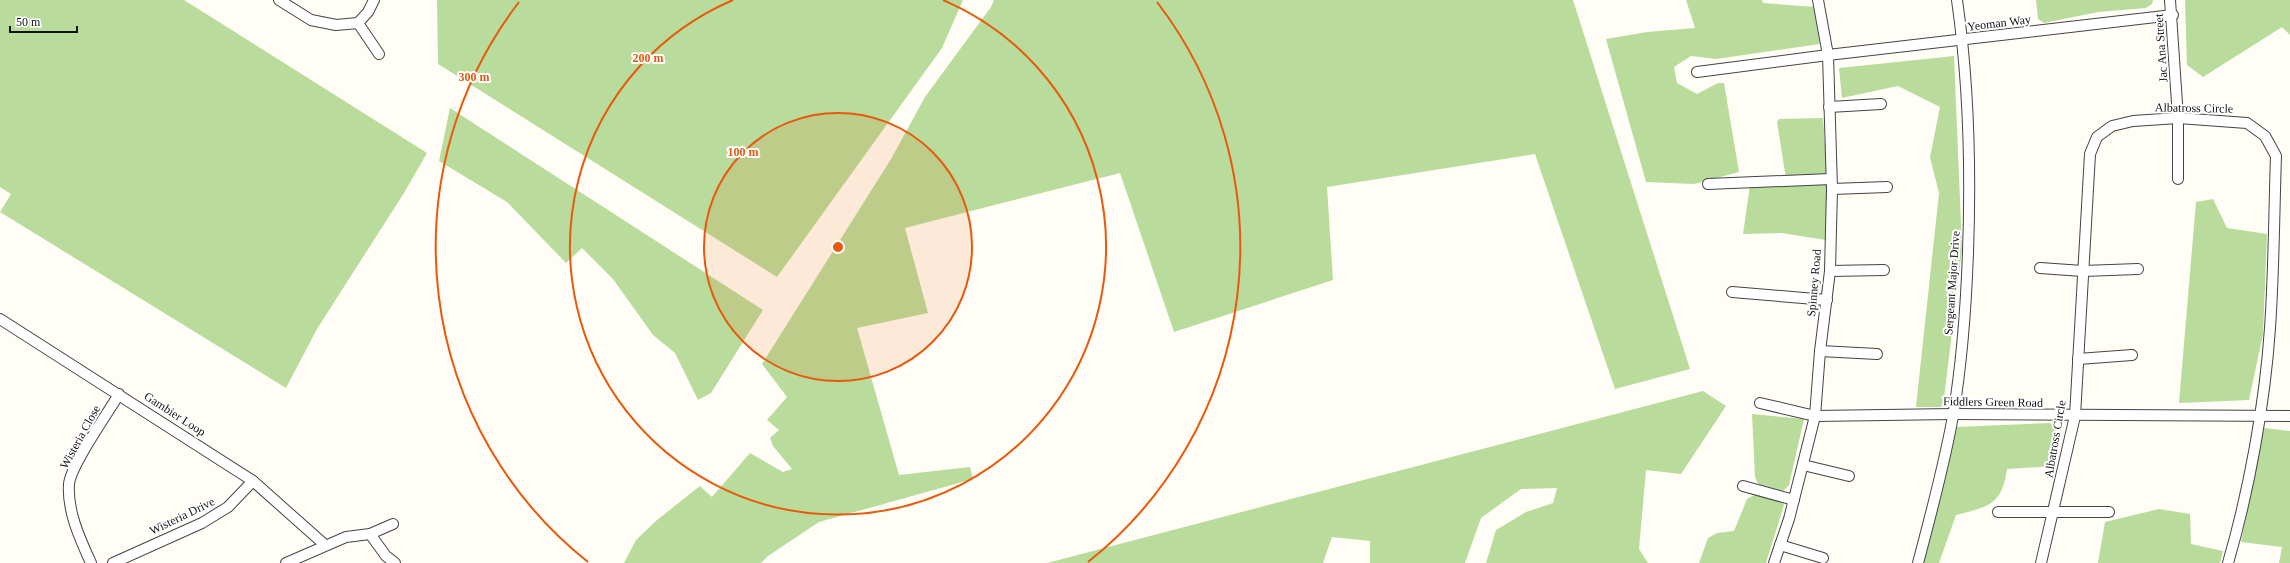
<svg xmlns="http://www.w3.org/2000/svg" width="2290" height="563" viewBox="0 0 2290 563" font-family="Georgia,serif">
	<style>
		.forest { fill: #b9dc9c }
		.lines { fill: none; stroke-linecap: round; stroke-linejoin: round }
		.minor-casing { stroke: #444; stroke-width: 12 }
		.minor { stroke: #fff; stroke-width: 10 }
		.ring { fill: none; stroke: #e8590c; stroke-width: 2 }
		.labels { text-anchor: middle; stroke-width: 4; stroke-linejoin: round; paint-order: stroke }
		.street-label { font-size: 12px; fill: #111; stroke: #fff }
		.centre { fill: #e8590c; stroke: #fff; stroke-width: 2 }
		.ring-label { font-size: 12px; text-anchor: middle; font-weight: bold; fill: #e8590c; stroke: #fff; stroke-width: 4; stroke-linejoin: round; paint-order: stroke }
	</style>
	<rect width="100%" height="100%" fill="#fffdf5"/>
	<g class="forest">
		<polygon points="0,0 184,0 427,153 404,193 317,329 286,388 0,212 11,194 0,187"/>
		<polygon points="437,0 963,0 942,48 777,277 438,64"/>
		<polygon points="994,0 1573,0 1690,369 1615,389 1535,154 1327,187 1333,280 1174,332 1120,173 905,228 928,313 857,328 899,475 970,467 973,479 819,522 768,556 761,563 624,563 636,540 657,520 700,486 712,497 750,453 783,472 792,469 773,446 770,438 779,430 767,420 787,397 762,364 891,159 925,97 991,7"/>
		<polygon points="1686,0 1762,0 1763,3 1816,7 1820,44 1716,59 1691,56 1674,67 1677,83 1697,94 1718,83 1724,83 1739,172 1694,184 1646,182 1606,39 1647,32 1695,28"/>
		<polygon points="2036,0 2153,0 2152,4 2146,8 2098,12 2044,23 2038,19"/>
		<polygon points="2185,0 2290,0 2290,35 2282,27 2203,77 2187,65"/>
		<polygon points="1954,56 1962,249 1943,407 1916,407 1939,193 1930,157 1940,107 1898,86 1842,98 1839,68"/>
		<polygon points="450,108 763,310 711,393 698,400 675,353 653,335 613,279 582,248 566,263 507,202 439,161"/>
		<polygon points="1823,118 1829,200 1826,240 1781,233 1743,234 1750,185 1787,185 1777,122 1779,119"/>
		<polygon points="2213,199 2227,228 2267,234 2263,334 2249,400 2179,403 2196,202"/>
		<polygon points="1703,391 1726,406 1681,474 1646,470 1639,549 1648,563 1486,563 1496,530 1526,512 1553,503 1557,488 1521,489 1481,518 1465,563 1370,563 1370,541 1332,537 1323,563 1047,563"/>
		<polygon points="1752,414 1804,419 1789,485 1782,492 1759,486 1755,477"/>
		<path d="M2049,423l12,4 -5,39 -49,3c-5,37 -20,38 -51,46l-17,48h-19l35,-136z"/>
		<polygon points="2264,428 2290,431 2290,563 2279,563 2282,547 2241,542"/>
		<polygon points="1756,494 1782,501 1784,505 1766,563 1699,563 1708,538 1717,533 1734,531 1747,499"/>
		<polygon points="2159,509 2190,514 2191,544 2223,551 2220,563 2098,563 2105,522"/>
	</g>
	<g class="lines">
		<defs>
			<g id="minor">
				<polyline points="279,0 311,20 336,25 358,23 368,12 374,0"/>
				<polyline points="2170,0 2178,118 2178,179"/>
				<polyline points="358,23 379,54"/>
				<polyline points="1697,72 1828,55 2173,15"/>
				<polyline points="1829,107 1881,104"/>
				<polyline points="1708,184 1831,179"/>
				<polyline points="1832,189 1887,187"/>
				<polyline points="2040,268 2083,271 2138,269"/>
				<polyline points="1830,271 1884,270"/>
				<polyline points="1732,292 1827,300"/>
				<polyline points="0,319 253,481 325,545"/>
				<polyline points="1820,351 1877,354"/>
				<polyline points="2078,359 2132,355"/>
				<polyline points="1760,403 1815,416 1953,414 2290,416"/>
				<polyline points="1803,465 1849,476"/>
				<polyline points="1743,486 1794,500"/>
				<polyline points="1998,512 2109,512"/>
				<polyline points="370,534 386,556 395,563"/>
				<polyline points="1780,545 1823,558"/>
				<path d="M91,563c-11,-24 -24,-52 -22,-79 2,-19 39,-71 50,-90"/>
				<polyline points="113,563 202,523 228,507 253,481"/>
				<polyline points="286,563 346,537 370,534 393,524"/>
				<polyline points="1774,563 1789,519 1815,416 1820,351 1830,271 1832,189 1828,55 1818,0"/>
				<path d="M1918,563c13,-49 26,-97 35,-147 9,-53 13,-109 15,-163 3,-84 1,-169 -11,-253"/>
				<path d="M2041,563l34,-147 15,-262 7,-17 15,-11 21,-5 45,-3 69,5 18,13 11,20c-2,57 -2,115 -6,172 -5,75 -21,163 -42,235"/>
			</g>
		</defs>
		<use href="#minor" class="minor-casing"/>
		<use href="#minor" class="minor"/>
	</g>
	<circle cx="838" cy="247" r="134" fill="#e8590c" fill-opacity=".12"/>
	<g class="ring">
		<circle cx="838" cy="247" r="134"/>
		<path d="M943 0A268 268 0 1 1 733 0"/>
		<path d="M588 562A402 402 0 0 1 519 2M1157 2A402 402 0 0 1 1088 562"/>
	</g>
	<g class="labels">
		<g class="street-label">
			<text transform="translate(1999 23) rotate(-7)" y="4">Yeoman Way</text>
			<text transform="translate(2161 48) rotate(-94)" y="4">Jac Ana Street</text>
			<text transform="translate(2194 108) rotate(1)" y="4">Albatross Circle</text>
			<text transform="translate(1814 283) rotate(-85)" y="4">Spinney Road</text>
			<text transform="translate(1952 283) rotate(-86)" y="4">Sergeant Major Drive</text>
			<text transform="translate(1993 402) rotate(1)" y="4">Fiddlers Green Road</text>
			<text transform="translate(175 414) rotate(33)" y="4">Gambier Loop</text>
			<text transform="translate(80 437) rotate(-61)" y="4">Wisteria Close</text>
			<text transform="translate(2055 439) rotate(-80)" y="4">Albatross Circle</text>
			<text transform="translate(182 516) rotate(-26)" y="4">Wisteria Drive</text>
		</g>
	</g>
	<circle cx="838" cy="247" r="6" class="centre"/>
	<g class="ring-label">
		<text x="648" y="62">200 m</text>
		<text x="474" y="81">300 m</text>
		<text x="743" y="156">100 m</text>
	</g>
	<path d="M10 26v6h67v-6" fill="none" stroke="#111111" stroke-width="2"/>
	<text x="16" y="26" font-size="12" fill="#111111" stroke="#ffffff" stroke-width="3" paint-order="stroke">50 m</text>
</svg>
